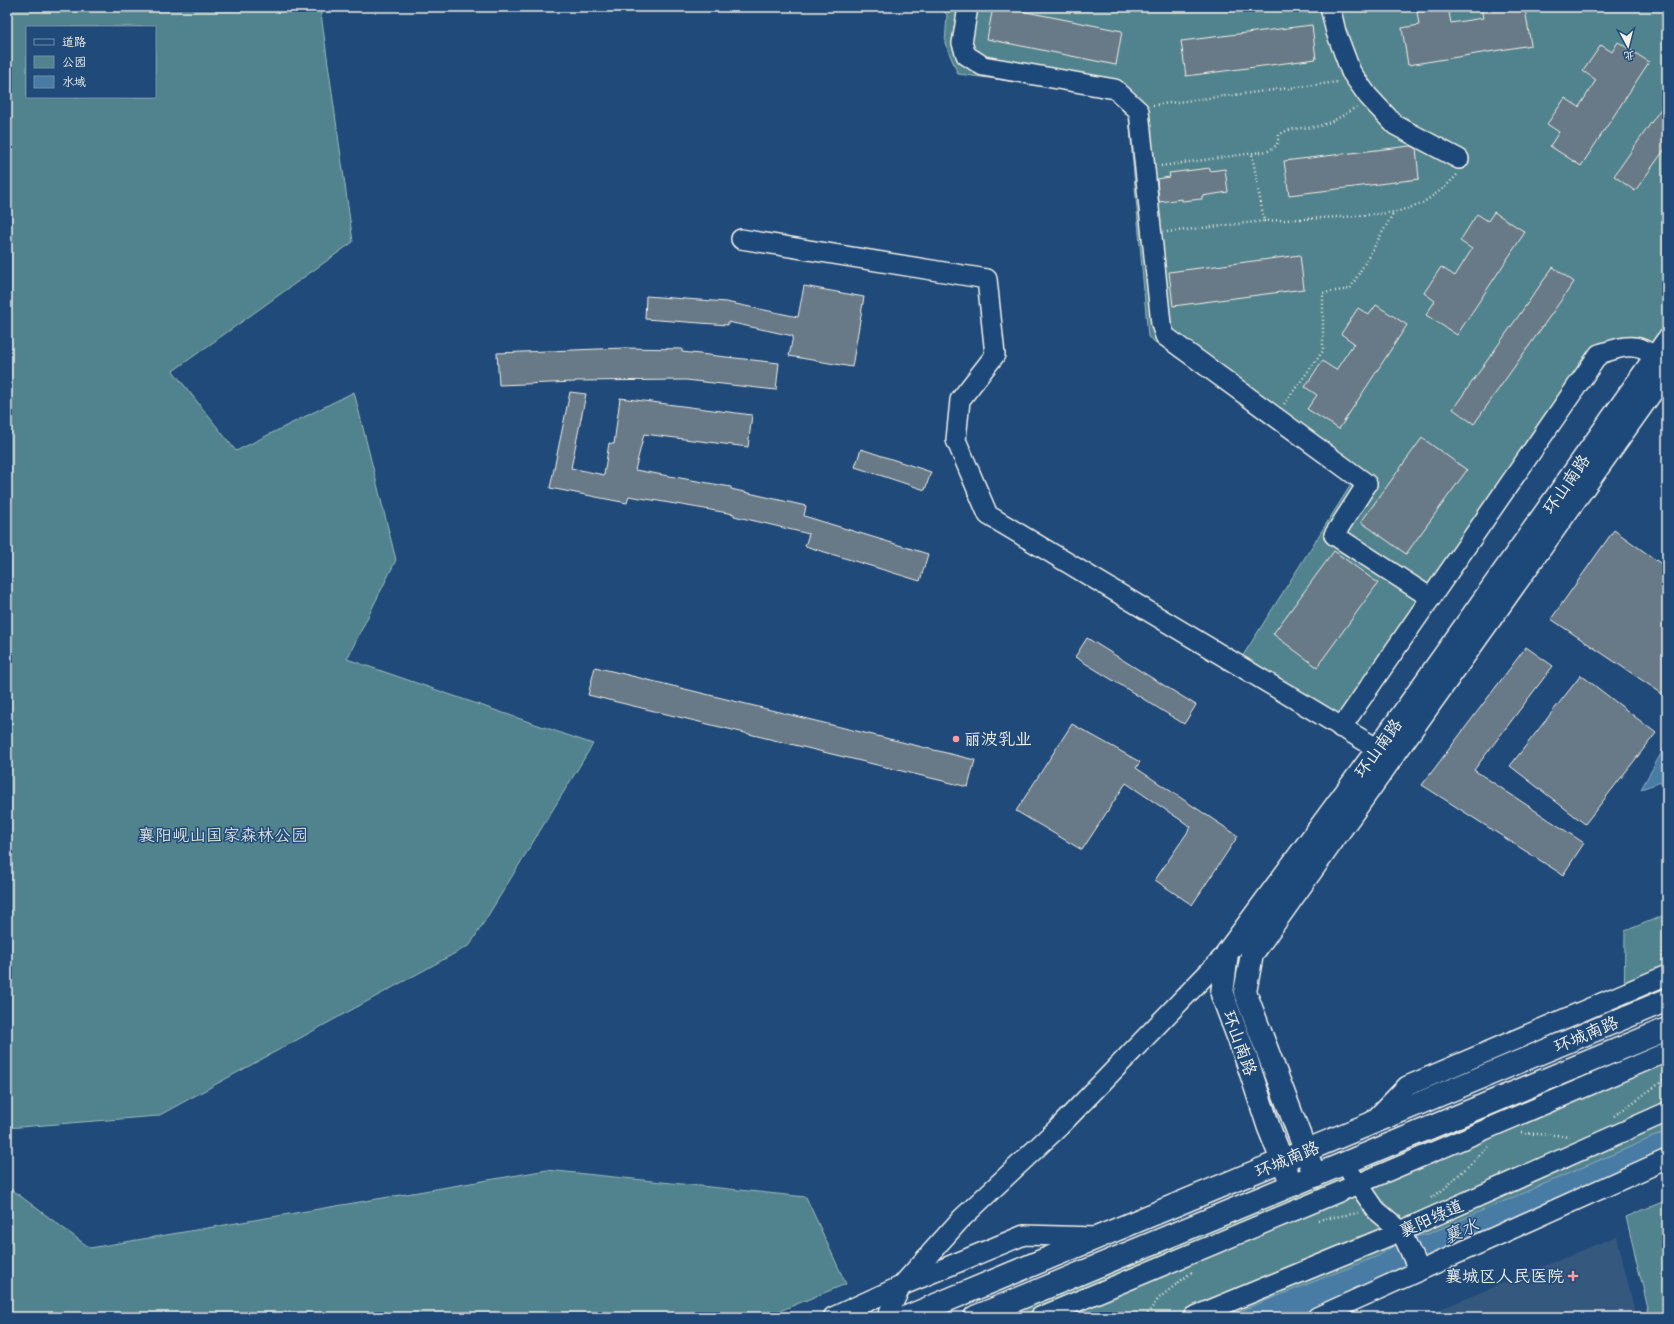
<svg xmlns="http://www.w3.org/2000/svg" width="1674" height="1324" viewBox="0 0 1674 1324" font-family="'Indie Flower','LXGW WenKai TC',sans-serif">
	<style>
		.built { fill: #35587e }
		.green { fill: #51838e; stroke: #a2babb; fill-rule: evenodd }
		.water { fill: #487ba5; stroke: #8daac0 }
		.building { fill: #687988; stroke: #f4f1e8 }
		.lines { fill: none; stroke-linecap: round; stroke-linejoin: round }
		.minor-casing { stroke: #f4f1e8; stroke-width: 22 }
		.major-casing { stroke: #f4f1e8; stroke-width: 25 }
		.highway-casing { stroke: #f4f1e8; stroke-width: 25 }
		.path { stroke: #f4f1e8; stroke-width: 2.5; stroke-dasharray: 1 3; stroke-linecap: butt }
		.minor { stroke: #1f4a7a; stroke-width: 19 }
		.major { stroke: #1f4a7a; stroke-width: 22 }
		.highway { stroke: #1f4a7a; stroke-width: 22 }
		.poi-dot { fill: #ff9aa2; stroke: #1f4a7a; stroke-width: 1.5 }
		.labels { text-anchor: middle; stroke-width: 3; stroke-linejoin: round; paint-order: stroke }
		.street-label { font-size: 17px; fill: #f4f1e8; stroke: #1f4a7a }
		.poi-label { font-size: 17px; fill: #f4f1e8; stroke: #1f4a7a; text-anchor: start }
		.park-label { font-size: 17px; fill: #dce0da; stroke: #1f4a7a }
		.water-label { font-size: 18px; font-style: italic; fill: #dadfde; stroke: #1f4a7a }
	</style>
	<rect width="100%" height="100%" fill="#1f4a7a"/>
	<filter id="ink" filterUnits="userSpaceOnUse"><feTurbulence type="fractalNoise" baseFrequency=".025" numOctaves="2"/><feDisplacementMap in="SourceGraphic" scale="8" xChannelSelector="R" yChannelSelector="G"/><feConvolveMatrix kernelMatrix="1 2 1 2 8 2 1 2 1" color-interpolation-filters="sRGB"/></filter>
	<g filter="url(#ink)">
		<polygon class="built" points="1617,1236 1636,1317 1421,1317"/>
		<g class="green">
			<path d="M7,7h313l33,235 -180,129 63,80 118,-59 42,168 -49,99 246,85 -123,201 -312,171 -151,12zM27,27h128v70h-128z"/>
			<polygon points="940,7 1667,7 1667,341 1599,354 1341,728 1237,665 1352,483 1148,337 1129,118 1108,94 958,74 945,43 947,15"/>
			<polygon points="1667,914 1667,1000 1624,1018 1625,931"/>
			<polygon points="1667,1029 1667,1170 1337,1317 975,1317"/>
			<polygon points="547,1170 806,1197 846,1284 765,1317 7,1317 7,1186 90,1248"/>
			<polygon points="1667,1200 1667,1317 1650,1317 1626,1217"/>
		</g>
		<g class="water">
			<polygon points="1667,743 1667,780 1641,789"/>
			<polygon points="1667,1131 1667,1158 1295,1317 1225,1317 1378,1256 1404,1239 1428,1234"/>
		</g>
		<g class="building">
			<polygon points="993,7 1001,7 1122,31 1116,65 987,39"/>
			<polygon points="1448,7 1451,23 1483,18 1481,7 1513,7 1514,11 1525,9 1531,45 1408,65 1402,28 1419,25 1417,12"/>
			<polygon points="1312,25 1316,59 1186,76 1181,41"/>
			<polygon points="1618,42 1649,62 1581,166 1550,146 1559,132 1547,124 1565,98 1579,107 1596,80 1583,71 1601,45 1612,52"/>
			<polygon points="1667,100 1667,146 1635,191 1614,176"/>
			<polygon points="1410,146 1416,148 1419,179 1289,195 1284,161"/>
			<polygon points="1210,168 1210,171 1225,169 1228,192 1202,196 1202,199 1182,201 1182,199 1159,202 1157,179 1170,177 1169,173"/>
			<polygon points="1494,212 1525,232 1457,335 1426,315 1435,301 1424,293 1441,267 1455,276 1472,249 1460,241 1477,214 1488,221"/>
			<polygon points="1300,255 1304,289 1173,306 1169,272"/>
			<polygon points="1553,267 1574,282 1474,424 1453,409"/>
			<polygon points="804,286 864,297 852,367 789,356 793,336 728,322 728,325 645,319 646,296 726,302 798,317"/>
			<polygon points="1376,305 1407,325 1339,429 1307,409 1317,395 1305,387 1322,361 1336,370 1354,343 1341,334 1358,308 1369,315"/>
			<polygon points="624,348 682,349 682,352 779,363 776,390 686,380 575,381 575,382 499,385 497,353"/>
			<polygon points="570,392 586,394 571,468 604,475 609,443 614,444 620,398 752,415 748,447 644,434 635,470 731,487 731,489 806,506 804,516 928,554 920,581 805,546 809,534 734,516 734,514 629,496 627,503 550,488"/>
			<polygon points="1422,438 1467,470 1406,554 1361,522"/>
			<polygon points="861,449 931,472 925,490 855,467"/>
			<polygon points="1614,530 1667,568 1667,697 1551,619"/>
			<polygon points="1334,551 1378,583 1317,667 1273,634"/>
			<polygon points="1087,638 1196,705 1184,724 1075,657"/>
			<polygon points="1526,647 1553,666 1474,770 1584,843 1563,875 1422,785"/>
			<polygon points="595,667 975,760 968,787 588,695"/>
			<polygon points="1581,675 1656,733 1585,824 1510,766"/>
			<polygon points="1072,724 1140,762 1136,768 1238,836 1192,905 1155,880 1191,827 1126,783 1082,850 1016,811"/>
		</g>
		<g class="lines">
			<defs>
				<g id="minor">
					<polyline points="968,7 962,43 966,55 983,66 1115,89 1139,111 1161,324 1165,336 1367,484 1334,535 1431,598"/>
					<polyline points="1330,7 1336,32 1351,72 1368,96 1395,125 1459,159"/>
					<polyline points="741,239 987,279 995,355 960,400 956,440 988,515 1378,749"/>
					<path d="M1341,728l258,-374c14,-4 29,-11 43,-5 5,2 9,5 14,7"/>
					<polyline points="1371,1123 1407,1086 1667,975"/>
					<polyline points="1352,1175 1376,1210 1401,1231 1419,1271"/>
					<polyline points="833,1317 901,1286 1024,1235 1097,1237"/>
					<polyline points="887,1317 901,1286 961,1219 1060,1126 1227,953"/>
					<polyline points="1040,1317 1358,1184 1667,1052"/>
					<polyline points="1193,1317 1401,1231 1667,1112"/>
					<polyline points="1317,1317 1667,1159"/>
				</g>
				<g id="major">
					<polyline points="1315,1176 1245,992 1252,954 1667,370"/>
					<polyline points="1292,1185 1269,1128 1246,1058 1222,994 1227,953 1378,749 1667,341"/>
				</g>
				<g id="highway">
					<polyline points="907,1317 1667,1000"/>
					<polyline points="975,1317 1667,1029"/>
				</g>
			</defs>
			<use href="#minor" class="minor-casing"/>
			<use href="#major" class="major-casing"/>
			<use href="#highway" class="highway-casing"/>
			<g class="path">
				<polyline points="1153,105 1338,82"/>
				<path d="M1161,166l107,-15 9,-6 2,-10c12,-9 26,-6 40,-9 14,-4 25,-11 37,-19"/>
				<polyline points="1264,221 1358,216 1396,212 1421,204 1444,188 1457,175"/>
				<polyline points="1167,232 1264,221 1252,154"/>
				<polyline points="1284,404 1323,351 1323,293 1350,289 1394,212"/>
				<polyline points="1662,961 1664,948 1667,940"/>
				<polyline points="1614,1116 1667,1078"/>
				<polyline points="1521,1133 1572,1136"/>
				<polyline points="1431,1198 1444,1189 1488,1147"/>
				<polyline points="1318,1220 1358,1213"/>
				<polyline points="1145,1317 1159,1298 1192,1272"/>
			</g>
			<use href="#minor" class="minor"/>
			<use href="#major" class="major"/>
			<use href="#highway" class="highway"/>
		</g>
	</g>
	<g class="poi-dot">
		<circle cx="956" cy="739" r="4"/>
		<path d="M1571 1270h4v4h4v4h-4v4h-4v-4h-4v-4h4z"/>
	</g>
	<g class="labels">
		<g class="street-label">
			<text transform="translate(1566 484) rotate(-55)" y="6">环山南路</text>
			<text transform="translate(1378 748) rotate(-54)" y="6">环山南路</text>
			<text transform="translate(1586 1034) rotate(-23)" y="6">环城南路</text>
			<text transform="translate(1240 1043) rotate(70)" y="6">环山南路</text>
			<text transform="translate(1287 1159) rotate(-23)" y="6">环城南路</text>
			<text transform="translate(1431 1218) rotate(-24)" y="6">襄阳绿道</text>
		</g>
		<g class="poi-label">
			<text x="964" y="745">丽波乳业</text>
			<text x="1564" y="1282" text-anchor="end">襄城区人民医院</text>
		</g>
		<g class="park-label">
			<text x="223" y="841">襄阳岘山国家森林公园</text>
		</g>
		<g class="water-label">
			<text transform="translate(1461 1231) rotate(-23)" y="6">襄水</text>
		</g>
	</g>
	<rect width="1674" height="1324" fill="none" stroke="#1f4a7a" stroke-width="24"/>
	<rect x="12" y="12" width="1650" height="1300" fill="none" stroke="#f4f1e8" stroke-width="1.5" filter="url(#ink)"/>
	<rect x="26" y="26" width="130" height="72" fill="#1f4a7a" stroke="#748da6"/>
	<rect x="34" y="39" width="20" height="6" fill="#1f4a7a" stroke="#748da6"/>
	<text x="62" y="46" font-size="12" fill="#f4f1e8">道路</text>
	<rect x="34" y="56" width="20" height="12" fill="#51838e" stroke="#748da6"/>
	<text x="62" y="66" font-size="12" fill="#f4f1e8">公园</text>
	<rect x="34" y="76" width="20" height="12" fill="#487ba5" stroke="#748da6"/>
	<text x="62" y="86" font-size="12" fill="#f4f1e8">水域</text>
	<g transform="translate(1628 46) rotate(173)" stroke="#1f4a7a" stroke-width="3" paint-order="stroke">
	<path d="M0-3L7 15L0 10L-7 15Z" fill="#f4f1e8"/>
	<text y="-6" font-size="11" font-weight="bold" text-anchor="middle" fill="#f4f1e8">北</text>
	</g>
</svg>
